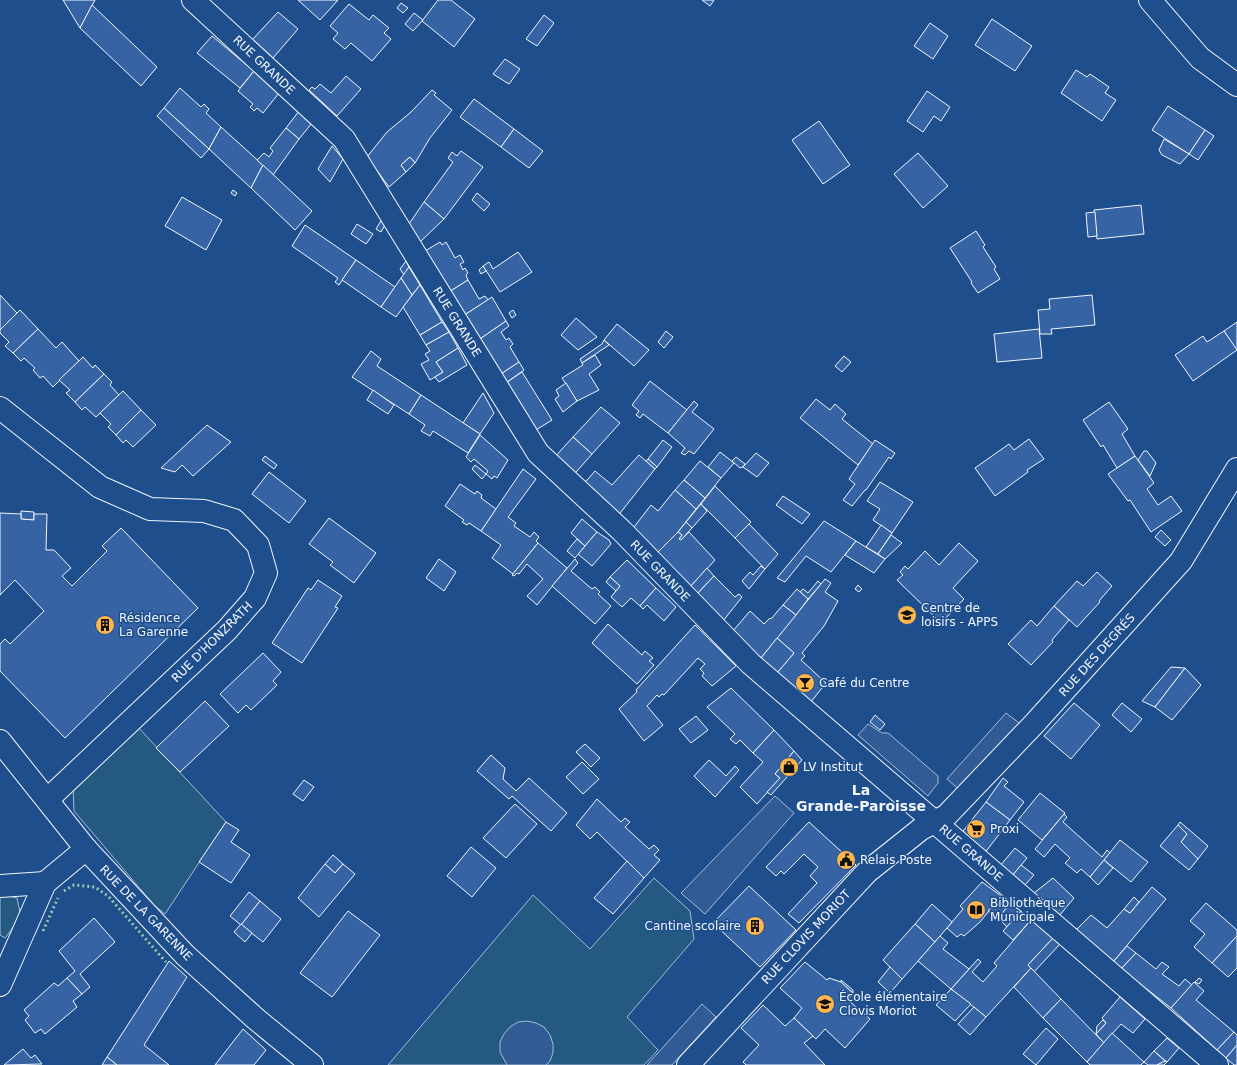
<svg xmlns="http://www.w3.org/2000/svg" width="1237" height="1065" viewBox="0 0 1237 1065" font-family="'DejaVu Sans',sans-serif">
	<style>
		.green { fill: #245a82; stroke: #a8bbd7 }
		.parking { fill: #305b95; stroke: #a8bbd7 }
		.building { fill: #3563a3; stroke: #f2f6ff }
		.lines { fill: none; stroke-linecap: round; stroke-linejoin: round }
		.street-casing { stroke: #f2f6ff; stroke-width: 24 }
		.street { stroke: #1f4e8c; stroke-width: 22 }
		.hedge { stroke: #97c8a6; stroke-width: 3; stroke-dasharray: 2 3; stroke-linecap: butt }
		.labels { text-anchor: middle; stroke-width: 3; stroke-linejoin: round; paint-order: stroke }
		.street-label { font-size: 12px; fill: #f2f6ff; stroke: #1f4e8c }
		.poi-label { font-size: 12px; fill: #f2f6ff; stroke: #1f4e8c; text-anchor: start }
		.quarter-label { font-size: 14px; font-weight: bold; fill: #f2f6ff; stroke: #1f4e8c }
	</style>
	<rect width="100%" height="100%" fill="#1f4e8c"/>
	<g class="green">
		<polygon points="136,725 226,822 165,914 154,905 74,811 73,785"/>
		<polygon points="654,878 690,911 694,939 627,1017 658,1050 644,1065 388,1065 533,895 590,949"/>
		<polygon points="6,895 17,898 21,917 5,938 0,935 0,896"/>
	</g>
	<g class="parking">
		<polygon points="1006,713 1023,726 963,793 947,779"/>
		<polygon points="868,724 882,733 888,733 938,776 938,783 928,796 858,735"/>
		<polygon points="775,796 794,813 705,914 681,893"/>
		<polygon points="702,1004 716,1017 672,1065 647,1065"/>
		<polygon points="527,1021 536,1023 544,1027 550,1035 553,1044 553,1053 550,1061 546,1065 507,1065 500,1052 500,1042 504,1034 510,1027 518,1022"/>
	</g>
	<g class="building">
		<polygon points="63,0 95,0 80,28"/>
		<polygon points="298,0 338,0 320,20"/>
		<polygon points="438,0 451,0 475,19 454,47 422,21"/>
		<polygon points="702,0 714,0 710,6"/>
		<polygon points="401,3 408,8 403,13 397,8"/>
		<polygon points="349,4 369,20 373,15 389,28 384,33 391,39 372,61 351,43 345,49 333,39 338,33 330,26"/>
		<polygon points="92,5 157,67 141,86 80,28"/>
		<polygon points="278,12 298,29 273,58 252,40"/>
		<polygon points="414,13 423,20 413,31 405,24"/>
		<polygon points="544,15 554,23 537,46 526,39"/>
		<polygon points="992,19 1032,46 1015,71 975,45"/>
		<polygon points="930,23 948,36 933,59 914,46"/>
		<polygon points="212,36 254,71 240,88 197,53"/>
		<polygon points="505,59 520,69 509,84 493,74"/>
		<polygon points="1076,70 1087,77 1090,74 1109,87 1105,93 1116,100 1102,121 1061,93"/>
		<polygon points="254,71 279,93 263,113 257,108 254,111 250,107 253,104 238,91"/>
		<polygon points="346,76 361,89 337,116 309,90 312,87 315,89 320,84 331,93"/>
		<polygon points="180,88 201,107 204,104 209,109 206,113 221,127 209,149 164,108"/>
		<polygon points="432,90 436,93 434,95 452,110 430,138 415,163 410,157 401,165 406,172 389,187 367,157 387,132 411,112"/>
		<polygon points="927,91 950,107 941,121 934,116 923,132 907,121"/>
		<polygon points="474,99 514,129 501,147 460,117"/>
		<polygon points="1168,106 1205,130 1189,154 1152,130"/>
		<polygon points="164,108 209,149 201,158 157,116"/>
		<polygon points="299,111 312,123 299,139 286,128"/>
		<polygon points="819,121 850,165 823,184 792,140"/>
		<polygon points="221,127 263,165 251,188 209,149"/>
		<polygon points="286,128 299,139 273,175 257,160 264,153 269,157 273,151 270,148"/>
		<polygon points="514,129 543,151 529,168 501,147"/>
		<polygon points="1205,130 1214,136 1198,160 1189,154"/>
		<polygon points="1164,139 1189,154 1180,164 1162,155 1159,150"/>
		<polygon points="332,146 343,159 330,182 318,169"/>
		<polygon points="461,151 483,167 444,219 424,202 453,162 448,158 452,152 457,156"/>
		<polygon points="918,153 948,186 923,208 894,174"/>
		<polygon points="410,157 415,163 406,172 401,165"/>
		<polygon points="263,165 312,211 295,230 251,188"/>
		<polygon points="233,190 237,193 235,196 231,193"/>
		<polygon points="477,193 490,204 484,211 472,200"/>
		<polygon points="182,197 222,220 206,250 165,226"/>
		<polygon points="424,202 444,219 420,242 409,224"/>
		<polygon points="1141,205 1144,234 1097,239 1094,210"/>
		<polygon points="1095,212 1097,236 1088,237 1086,213"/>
		<polygon points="382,219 385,225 381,232 376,229"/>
		<polygon points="357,224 373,234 366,244 351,234"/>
		<polygon points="305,225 356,260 339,285 335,282 338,278 292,246"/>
		<polygon points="976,231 985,245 983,247 996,267 994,269 1000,279 978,293 971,283 972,282 950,248"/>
		<polygon points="440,242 442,245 446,242 455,258 460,255 464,262 460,264 463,270 465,268 468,273 466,275 468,280 449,292 425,251"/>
		<polygon points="518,252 532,272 500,292 483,266 489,262 493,269"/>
		<polygon points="356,260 395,287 381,307 342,280"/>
		<polygon points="406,261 409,267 404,275 400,269"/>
		<polygon points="483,266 486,271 481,274 479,270"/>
		<polygon points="409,267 420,285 412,295 401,278"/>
		<polygon points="401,278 412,295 396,317 381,307"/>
		<polygon points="468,280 479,299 485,296 488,300 463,316 449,292"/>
		<polygon points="420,285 442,322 420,335 403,307"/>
		<polygon points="0,295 17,313 0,330"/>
		<polygon points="1092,295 1095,325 1051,329 1052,334 1040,334 1038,310 1050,309 1049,299"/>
		<polygon points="492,297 506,321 477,341 463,316"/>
		<polygon points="20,310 38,329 13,353 5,346 9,342 0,333 0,330"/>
		<polygon points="513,310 516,315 512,318 509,313"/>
		<polygon points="576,318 597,337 578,350 561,335"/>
		<polygon points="506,321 509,326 501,332 506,340 509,338 513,344 510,347 519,362 498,376 477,341"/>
		<polygon points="442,322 449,332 426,345 420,335"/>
		<polygon points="1237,322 1237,351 1224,331"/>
		<polygon points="617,324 649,350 634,366 604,340"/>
		<polygon points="38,329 56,348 62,342 79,361 53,387 43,376 40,378 33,370 35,368 24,358 21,361 13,353"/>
		<polygon points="1039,329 1042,358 997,362 994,334"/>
		<polygon points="666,331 673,337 664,348 658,342"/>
		<polygon points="1224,331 1237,350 1193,381 1175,355 1203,336 1207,342"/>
		<polygon points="449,332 458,348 436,362 443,372 430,380 421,364 429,360 425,354 430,351 426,345"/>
		<polygon points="604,340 609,345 582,363 580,359 602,344"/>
		<polygon points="458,348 467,365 439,382 435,377 443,372 436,362"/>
		<polygon points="371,351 381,359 377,366 421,395 409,414 352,377"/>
		<polygon points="595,355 601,365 589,374 599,390 577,401 562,378 583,365 582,363"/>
		<polygon points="844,356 851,362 842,372 835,366"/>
		<polygon points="83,357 93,368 95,365 104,374 75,402 66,393 70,390 59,380"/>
		<polygon points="519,362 524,370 503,385 498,376"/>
		<polygon points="522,372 552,420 531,433 503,385"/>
		<polygon points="104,374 112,382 110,385 119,395 96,417 85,407 82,410 75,402"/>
		<polygon points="650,381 687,410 668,433 643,414 640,418 636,415 639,411 632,405"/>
		<polygon points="566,383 577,401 563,412 555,399 559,396 556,390"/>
		<polygon points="373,390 394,405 388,414 367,400"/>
		<polygon points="123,391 141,410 116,435 108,427 111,424 100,413"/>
		<polygon points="483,393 494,413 480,434 463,423"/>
		<polygon points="421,395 480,434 468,453 433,431 430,436 421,431 425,425 409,414"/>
		<polygon points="816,399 830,410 835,404 846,414 842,419 873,444 858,465 800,418"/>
		<polygon points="694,401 698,405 692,412 714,429 694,454 689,451 685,455 681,453 685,448 668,433"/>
		<polygon points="1109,402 1128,429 1122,434 1135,456 1117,468 1103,445 1101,447 1083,420"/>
		<polygon points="601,407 620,423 592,454 573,437"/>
		<polygon points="141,410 156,425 133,447 126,440 123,443 116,435"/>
		<polygon points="207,425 231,442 193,476 182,465 175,472 161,468"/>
		<polygon points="480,435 508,460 497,478 494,476 492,479 486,474 488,471 474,459 471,462 466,457"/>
		<polygon points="573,437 592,454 570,479 553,459"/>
		<polygon points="1029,439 1044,459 1027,470 1028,472 995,496 975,468 1009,444 1014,450"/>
		<polygon points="663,440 672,447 657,467 648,459"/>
		<polygon points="875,440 895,453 891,459 889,457 866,490 865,490 852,506 843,500 855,484 849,479"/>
		<polygon points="1144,451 1147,451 1156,463 1150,476 1138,460"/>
		<polygon points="720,452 734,463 721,478 708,467"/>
		<polygon points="756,453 769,463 757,477 743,467"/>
		<polygon points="639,455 655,469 617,517 580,488 595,471 612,485"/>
		<polygon points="265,456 277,465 274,469 262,460"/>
		<polygon points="1135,456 1154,483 1147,489 1158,505 1171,496 1182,511 1151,532 1130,500 1128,501 1108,474"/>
		<polygon points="736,457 745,464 743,467 740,468 732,461"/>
		<polygon points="648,459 657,467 655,469 646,461"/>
		<polygon points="700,461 721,478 705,498 684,480"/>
		<polygon points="475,465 486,474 482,479 472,469"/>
		<polygon points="523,469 536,479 508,517 516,523 514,526 530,537 534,532 539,537 536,541 538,543 513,574 492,558 501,545 481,531"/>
		<polygon points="269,472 306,501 289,523 252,494"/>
		<polygon points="684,480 705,498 696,509 675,490"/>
		<polygon points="880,482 913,502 892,533 873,520 880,509 867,501"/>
		<polygon points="460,484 475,494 477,491 482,495 481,498 496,509 481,531 469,523 467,525 462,522 464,520 445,506"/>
		<polygon points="715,486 751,522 735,538 701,504"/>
		<polygon points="675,490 696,509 674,537 657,553 634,527 651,505 658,511"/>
		<polygon points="783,496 810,514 802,524 776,505"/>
		<polygon points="701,504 707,511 692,528 686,522"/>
		<polygon points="21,511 34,512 34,520 21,519"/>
		<polygon points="0,513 21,514 21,519 34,520 34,514 47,514 46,550 54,550 71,568 62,576 72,586 107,551 102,546 121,528 198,608 65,738 0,671 0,644 5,639 10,644 44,611 15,580 0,595"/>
		<polygon points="329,518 376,553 354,583 330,565 333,562 309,544"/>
		<polygon points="582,519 597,532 585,546 571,533"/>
		<polygon points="824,521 856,541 831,572 806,556 785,582 777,578"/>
		<polygon points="686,522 692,528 681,540 679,539 682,535 678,532"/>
		<polygon points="749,524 778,554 765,569 735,538"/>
		<polygon points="881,525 892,533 878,554 866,547"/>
		<polygon points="1161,530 1171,540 1165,546 1155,537"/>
		<polygon points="597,532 609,540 611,544 592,566 578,554"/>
		<polygon points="678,532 682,535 679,539 681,540 689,532 715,560 690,587 657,553"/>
		<polygon points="891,535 902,543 885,559 878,554"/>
		<polygon points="577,539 585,546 575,558 567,551"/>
		<polygon points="856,541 885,559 874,573 845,555"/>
		<polygon points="538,543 567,568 537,605 527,596 543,579 527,564 519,574 517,573 514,576 512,575"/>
		<polygon points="959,543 978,561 953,588 964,599 941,623 897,580 903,575 900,572 905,566 908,569 925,551 939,565"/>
		<polygon points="439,559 456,572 444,591 426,578"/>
		<polygon points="575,559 578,563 571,571 592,589 595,587 600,592 598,594 611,606 595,624 552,586"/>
		<polygon points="627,560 656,588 640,606 631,598 622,607 611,597 620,586 610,577"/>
		<polygon points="761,566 765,569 749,589 742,581 750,572 753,575"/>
		<polygon points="707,568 714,576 697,594 690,587"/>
		<polygon points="1097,572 1112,586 1099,601 1100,602 1077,627 1054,606 1077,581 1083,586"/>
		<polygon points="714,576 735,597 739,594 742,597 723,621 697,594"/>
		<polygon points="610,577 620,586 616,591 606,582"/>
		<polygon points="825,579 831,583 825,592 838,601 824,626 802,653 805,656 801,660 826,683 810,703 777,673 794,653 777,638"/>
		<polygon points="318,580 342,596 335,607 338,608 302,663 272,643 308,588 311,590"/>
		<polygon points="818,581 821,584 808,599 800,592 803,589 808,593"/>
		<polygon points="858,585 862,589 859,592 855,589"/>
		<polygon points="656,588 676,607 664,621 647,605 643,609 640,606"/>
		<polygon points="797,589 808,599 796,615 783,605"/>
		<polygon points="783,605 796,615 761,658 733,631 750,611 764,624 770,618 771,619"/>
		<polygon points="1054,606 1069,620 1052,640 1053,642 1031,665 1008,644 1031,620 1037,626"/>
		<polygon points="608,624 642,655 645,651 653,658 649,661 654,665 637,684 592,643"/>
		<polygon points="695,625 736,666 712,686 702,676 704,673 700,669 705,664 698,658 664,695 662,694 659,697 657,695 647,706 663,725 644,741 619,709 637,692 636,690"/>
		<polygon points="777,638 794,653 777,673 761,658"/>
		<polygon points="263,653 281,672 273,681 277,685 251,710 246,705 238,713 220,694"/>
		<polygon points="1171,667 1185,668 1155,707 1142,701"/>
		<polygon points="1185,668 1201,685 1172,720 1155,707"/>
		<polygon points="731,688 774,730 753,753 740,740 736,744 730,739 735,734 707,707"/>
		<polygon points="205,701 229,726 180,772 156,748"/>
		<polygon points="1074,703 1100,725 1071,759 1044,736"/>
		<polygon points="1122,703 1142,719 1131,732 1112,715"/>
		<polygon points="875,715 885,724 880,730 870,722"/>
		<polygon points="696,716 708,730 691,743 679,729"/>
		<polygon points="774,730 794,751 775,774 780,778 757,804 740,787 763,762 753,753"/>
		<polygon points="585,744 600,758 591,767 576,752"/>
		<polygon points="794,751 802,760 771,795 767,792 780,778 775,774"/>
		<polygon points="491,755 505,768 503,779 516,791 529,778 567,813 551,831 512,796 509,799 477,771"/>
		<polygon points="709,760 726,776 735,766 739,770 715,797 694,776"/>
		<polygon points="582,762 599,779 583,794 566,777"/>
		<polygon points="1003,778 1008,782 1004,786 1024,802 1010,820 986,802"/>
		<polygon points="304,780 314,787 303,801 293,794"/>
		<polygon points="1040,793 1065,813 1042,840 1018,820"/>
		<polygon points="597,799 621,822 625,818 630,822 625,827 649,849 654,845 659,850 654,855 660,860 644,878 597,832 590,839 576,825"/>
		<polygon points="986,802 1010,820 984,854 960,835"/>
		<polygon points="515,804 537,824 506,858 483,838"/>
		<polygon points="1064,814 1067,817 1063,822 1102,857 1107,850 1110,853 1090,877 1081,869 1077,873 1065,863 1070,858 1055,844 1044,857 1035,849"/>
		<polygon points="226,822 239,830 231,842 250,855 231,883 199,862"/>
		<polygon points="809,822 856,865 799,923 788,914 817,883 810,876 818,867 804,854 784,874 781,871 776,876 766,867"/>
		<polygon points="1180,822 1208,846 1198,859 1181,842 1187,834 1178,825"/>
		<polygon points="1178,825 1187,834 1181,842 1198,859 1189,870 1160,846"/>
		<polygon points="1120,840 1148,862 1131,882 1104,860"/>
		<polygon points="471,847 496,868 472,897 447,876"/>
		<polygon points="1015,848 1027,858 1012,876 1000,866"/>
		<polygon points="333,855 343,864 335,873 325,864"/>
		<polygon points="1104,860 1113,868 1098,885 1090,877"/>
		<polygon points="627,861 644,878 613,914 594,898"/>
		<polygon points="325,864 335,873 343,864 355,874 319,917 298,898"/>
		<polygon points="1021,865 1034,875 1024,886 1012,876"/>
		<polygon points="1053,878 1074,898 1059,916 1034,893"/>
		<polygon points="982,882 1001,896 980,922 964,936 961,934 957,937 947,928 963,909 960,906"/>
		<polygon points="749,886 796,930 760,967 713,923"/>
		<polygon points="1152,887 1166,899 1113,962 1075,931 1091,915 1107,928 1124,909 1130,913"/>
		<polygon points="249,892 260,901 241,925 230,916"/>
		<polygon points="1001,896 1010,904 998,918 988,911"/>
		<polygon points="1134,897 1139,902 1130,913 1124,909"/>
		<polygon points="260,901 281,919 263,942 241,925"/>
		<polygon points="1206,903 1237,930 1237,936 1212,963 1194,947 1205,934 1190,921"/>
		<polygon points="932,904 952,922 935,942 915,924"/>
		<polygon points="1010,904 1021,911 1007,927 998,918"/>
		<polygon points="348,911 380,935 332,997 300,973"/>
		<polygon points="1021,911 1031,920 1013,940 1003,931"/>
		<polygon points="94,918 115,942 80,974 90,987 82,994 67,978 75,971 59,951"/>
		<polygon points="1031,920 1053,938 1028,965 1031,968 986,1017 951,989 978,959 981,962 972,972 983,982 997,966 994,963"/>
		<polygon points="241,924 252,933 245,942 234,932"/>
		<polygon points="915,924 935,942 902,979 883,960"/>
		<polygon points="940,936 948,943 943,949 969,969 951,989 918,961"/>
		<polygon points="1237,936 1237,968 1228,977 1212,963"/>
		<polygon points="1053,938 1060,944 1034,972 1028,965"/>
		<polygon points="1127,946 1136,953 1121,969 1113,962"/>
		<polygon points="1136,953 1156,969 1162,962 1169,967 1162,974 1179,986 1185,979 1192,985 1171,1008 1121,969"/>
		<polygon points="169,961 187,977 144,1045 169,1065 117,1065 107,1057"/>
		<polygon points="805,962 827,980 829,978 841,982 853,993 848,1000 870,1019 845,1048 825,1029 816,1039 794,1018 802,1008 780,988"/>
		<polygon points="890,967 902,979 890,993 878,982"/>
		<polygon points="1031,968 1061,999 1043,1018 1014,987"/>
		<polygon points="67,978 82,994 73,1001 77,1007 45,1034 41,1029 35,1033 25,1020 29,1016 24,1010 54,983 58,986"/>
		<polygon points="1199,978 1202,980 1199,984 1195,982"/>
		<polygon points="841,980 853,990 853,993 841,982"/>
		<polygon points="1194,982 1204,991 1196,1000 1234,1032 1217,1050 1171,1008"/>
		<polygon points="951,989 971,1004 955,1021 936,1005"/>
		<polygon points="1120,997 1145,1019 1133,1033 1121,1024 1104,1043 1096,1034 1106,1023 1102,1018"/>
		<polygon points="1061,999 1104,1043 1087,1062 1043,1018"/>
		<polygon points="763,1005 785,1026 794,1018 813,1036 804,1043 825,1065 746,1065 743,1062 759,1045 741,1028"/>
		<polygon points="974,1007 986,1017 970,1035 958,1024"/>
		<polygon points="1103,1020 1106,1023 1096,1034 1097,1026"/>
		<polygon points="1046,1028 1058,1039 1036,1065 1023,1054"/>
		<polygon points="243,1029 266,1050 254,1065 215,1065"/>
		<polygon points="1234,1032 1237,1035 1237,1045 1226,1058 1217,1050"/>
		<polygon points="1112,1033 1144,1062 1141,1065 1090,1065 1087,1062"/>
		<polygon points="1167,1038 1179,1048 1167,1062 1154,1051"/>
		<polygon points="1237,1045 1237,1065 1234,1065 1226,1058"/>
		<polygon points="23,1049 31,1058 35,1055 42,1064 4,1065"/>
		<polygon points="1154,1051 1165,1061 1157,1065 1148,1065 1144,1062"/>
		<polygon points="107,1057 117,1065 102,1065"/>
		<polygon points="1165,1061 1167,1062 1164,1065 1157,1065"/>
	</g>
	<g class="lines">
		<defs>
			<g id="street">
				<polyline points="193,0 344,139 538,453 622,531 751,664 1217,1065"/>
				<polyline points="1150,0 1200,58 1237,85"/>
				<polyline points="0,408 100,487 150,509 204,511 234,520 258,545 266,573 255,598 227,630 48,799"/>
				<polyline points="0,741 86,849 185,955 256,1019 312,1065"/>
				<polyline points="0,886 45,883"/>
				<polyline points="0,985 45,883 86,849"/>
				<polyline points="688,1065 867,872 921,829 946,816 1034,724 1181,561 1237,469"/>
			</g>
		</defs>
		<use href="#street" class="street-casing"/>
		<use href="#street" class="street"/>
		<g class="hedge">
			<polyline points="64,891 74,885 95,887 108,896 166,962"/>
			<polyline points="43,931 58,898"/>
		</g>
	</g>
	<defs>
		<symbol id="school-disc" viewBox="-11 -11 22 22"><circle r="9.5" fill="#ffb74d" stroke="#1f4e8c"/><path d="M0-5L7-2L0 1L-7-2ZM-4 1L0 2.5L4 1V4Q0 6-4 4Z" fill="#111"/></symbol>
		<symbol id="building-disc" viewBox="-11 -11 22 22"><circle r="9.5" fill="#ffb74d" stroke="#1f4e8c"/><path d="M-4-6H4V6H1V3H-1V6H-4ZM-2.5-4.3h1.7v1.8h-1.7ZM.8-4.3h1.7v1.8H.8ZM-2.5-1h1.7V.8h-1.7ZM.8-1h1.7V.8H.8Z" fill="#111"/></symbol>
		<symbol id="bar-disc" viewBox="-11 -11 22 22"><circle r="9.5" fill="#ffb74d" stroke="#1f4e8c"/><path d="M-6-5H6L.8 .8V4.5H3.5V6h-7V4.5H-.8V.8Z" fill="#111"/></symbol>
		<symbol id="shop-disc" viewBox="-11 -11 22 22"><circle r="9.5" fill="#ffb74d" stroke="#1f4e8c"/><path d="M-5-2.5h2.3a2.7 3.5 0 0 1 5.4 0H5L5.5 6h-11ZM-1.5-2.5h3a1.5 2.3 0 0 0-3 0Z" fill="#111"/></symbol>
		<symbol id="supermarket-disc" viewBox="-11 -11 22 22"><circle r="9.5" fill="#ffb74d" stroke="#1f4e8c"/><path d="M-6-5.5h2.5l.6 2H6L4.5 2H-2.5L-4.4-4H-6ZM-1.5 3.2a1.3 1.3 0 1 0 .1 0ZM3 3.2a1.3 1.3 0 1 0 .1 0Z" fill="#111"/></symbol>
		<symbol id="civic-disc" viewBox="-11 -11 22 22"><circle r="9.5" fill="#ffb74d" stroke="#1f4e8c"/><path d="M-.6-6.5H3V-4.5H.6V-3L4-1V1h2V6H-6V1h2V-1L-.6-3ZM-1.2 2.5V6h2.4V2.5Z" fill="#111"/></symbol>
		<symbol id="library-disc" viewBox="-11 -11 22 22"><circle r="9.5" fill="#ffb74d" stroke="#1f4e8c"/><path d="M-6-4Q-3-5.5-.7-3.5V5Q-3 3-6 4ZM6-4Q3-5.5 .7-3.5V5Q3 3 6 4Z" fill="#111"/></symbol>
	</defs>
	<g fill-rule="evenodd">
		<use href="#school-disc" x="896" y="604" width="22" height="22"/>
		<use href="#building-disc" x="94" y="614" width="22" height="22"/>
		<use href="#bar-disc" x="794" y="672" width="22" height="22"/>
		<use href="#shop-disc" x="778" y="756" width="22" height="22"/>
		<use href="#supermarket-disc" x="965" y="818" width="22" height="22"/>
		<use href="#civic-disc" x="835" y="849" width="22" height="22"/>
		<use href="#library-disc" x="965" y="899" width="22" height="22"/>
		<use href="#building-disc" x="744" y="915" width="22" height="22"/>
		<use href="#school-disc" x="814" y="993" width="22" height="22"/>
	</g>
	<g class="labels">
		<g class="street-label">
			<text transform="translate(264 65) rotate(43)" y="4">RUE GRANDE</text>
			<text transform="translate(457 322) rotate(58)" y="4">RUE GRANDE</text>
			<text transform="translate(660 571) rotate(46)" y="4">RUE GRANDE</text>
			<text transform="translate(212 642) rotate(-45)" y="4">RUE D'HONZRATH</text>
			<text transform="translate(1097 655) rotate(-48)" y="4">RUE DES DEGRÉS</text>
			<text transform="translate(971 853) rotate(41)" y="4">RUE GRANDE</text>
			<text transform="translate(146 913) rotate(46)" y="4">RUE DE LA GARENNE</text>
			<text transform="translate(806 937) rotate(-47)" y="4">RUE CLOVIS MORIOT</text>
		</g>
		<g class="poi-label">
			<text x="921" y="612">Centre de<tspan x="921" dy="14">loisirs - APPS</tspan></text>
			<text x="119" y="622">Résidence<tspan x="119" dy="14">La Garenne</tspan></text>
			<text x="819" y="687">Café du Centre</text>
			<text x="803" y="771">LV Institut</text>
			<text x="990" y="833">Proxi</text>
			<text x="860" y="864">Relais Poste</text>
			<text x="990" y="907">Bibliothèque<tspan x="990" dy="14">Municipale</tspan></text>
			<text x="741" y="930" text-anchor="end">Cantine scolaire</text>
			<text x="839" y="1001">École élémentaire<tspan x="839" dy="14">Clovis Moriot</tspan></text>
		</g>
		<g class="quarter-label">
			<text x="861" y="795">La<tspan x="861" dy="16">Grande-Paroisse</tspan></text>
		</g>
	</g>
</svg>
